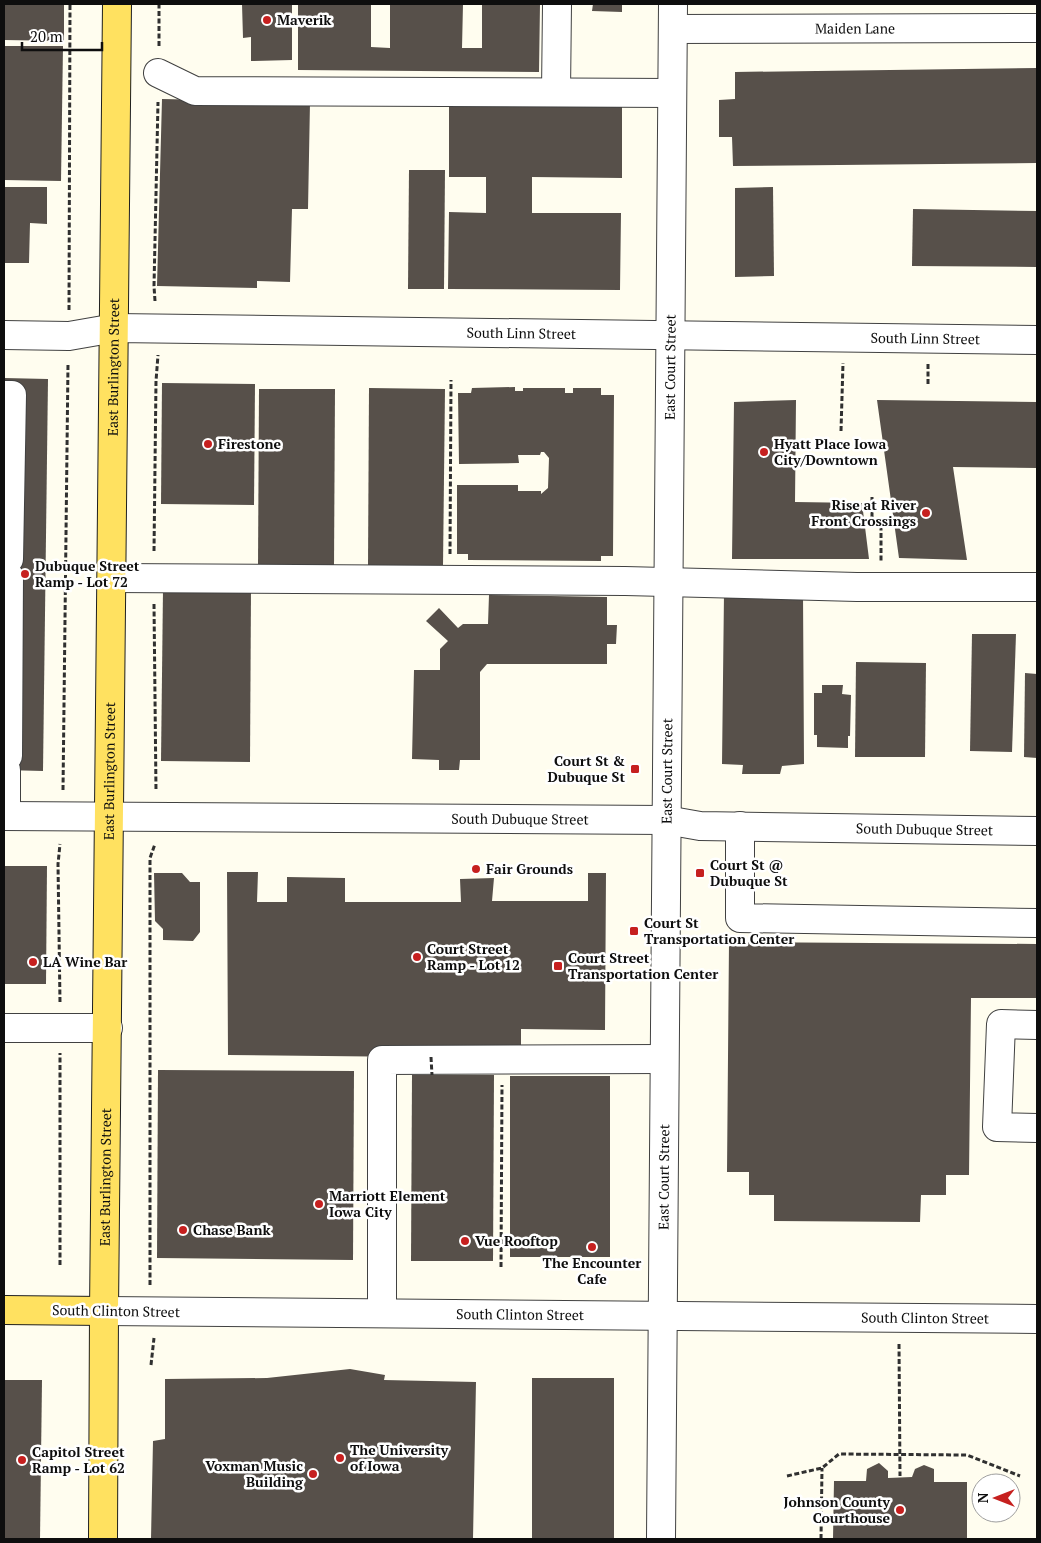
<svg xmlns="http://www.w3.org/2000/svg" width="1041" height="1543" viewBox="0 0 1041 1543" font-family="'PT Serif',serif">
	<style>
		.building { fill: #57504a }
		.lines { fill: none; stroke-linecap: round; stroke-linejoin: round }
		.minor-casing { stroke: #414141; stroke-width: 30 }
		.major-casing { stroke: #1f1f1f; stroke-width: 30 }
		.path { stroke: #303030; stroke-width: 3; stroke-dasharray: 5 2.5; stroke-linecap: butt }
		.minor { stroke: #fff; stroke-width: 28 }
		.major { stroke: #ffe160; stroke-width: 28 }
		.path-bridge { stroke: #303030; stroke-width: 3; stroke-dasharray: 5 2.5; stroke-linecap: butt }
		.poi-dot { fill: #c6201f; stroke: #fff; stroke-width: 2 }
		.labels { text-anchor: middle; stroke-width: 5; stroke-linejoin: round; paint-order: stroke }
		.poi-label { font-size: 14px; font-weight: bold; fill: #0e0e0e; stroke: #fff; text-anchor: start }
		.street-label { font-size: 14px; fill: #0e0e0e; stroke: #fff }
	</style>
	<rect width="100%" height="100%" fill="#fffdef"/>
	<g class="building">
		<polygon points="4,4 64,4 64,41 4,40"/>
		<polygon points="242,4 292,4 292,60 251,61 251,37 243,38"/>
		<polygon points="298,4 371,4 371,47 390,48 390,4 463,4 462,48 482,48 482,4 540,4 539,72 298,70"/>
		<polygon points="593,4 622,4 622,12 592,11"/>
		<polygon points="4,46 63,46 61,181 4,180"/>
		<polygon points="1037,68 1037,163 733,166 732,137 719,137 719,100 735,99 735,72"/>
		<polygon points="162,99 310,102 308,209 292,209 290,282 257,281 257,288 157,286"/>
		<polygon points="449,102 622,103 622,178 532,177 532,213 621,213 620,290 448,289 449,212 486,213 486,177 449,177"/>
		<polygon points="409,170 445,170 444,289 408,289"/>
		<polygon points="4,187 47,187 47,224 30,223 29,263 4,263"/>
		<polygon points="773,187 774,276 735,277 735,188"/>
		<polygon points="913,209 1037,211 1037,267 912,266"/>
		<polygon points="4,378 48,379 43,771 4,770"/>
		<polygon points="162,383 255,384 254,505 161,504"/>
		<polygon points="515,387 515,391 523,391 523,388 565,388 565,393 573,393 573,388 601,388 601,395 614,395 613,556 601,556 601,561 468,560 468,554 457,554 457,485 518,485 518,491 541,491 541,494 548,488 549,458 544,452 541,452 540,455 518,455 519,463 459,464 458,393 471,393 472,388"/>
		<polygon points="369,388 445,389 443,566 368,566"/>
		<polygon points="259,389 335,389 334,567 258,566"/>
		<polygon points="796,400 795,502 862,503 869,559 732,559 734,402"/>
		<polygon points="877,400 1037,402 1037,468 953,467 967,560 899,558"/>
		<polygon points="163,589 251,589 250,762 161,761"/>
		<polygon points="724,593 803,593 804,764 782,766 780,774 742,774 743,765 722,764"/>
		<polygon points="489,595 607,597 607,625 617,625 616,644 607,644 607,664 487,664 480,672 480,760 460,760 459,770 439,770 439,760 412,759 414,670 440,670 440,649 448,641 426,621 439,608 458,628 463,624 488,624"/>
		<polygon points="972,634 1016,634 1012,752 970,751"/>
		<polygon points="856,662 926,663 925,757 855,757"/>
		<polygon points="1025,673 1037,674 1037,758 1024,757"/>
		<polygon points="822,685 843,685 842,694 851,695 850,736 848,736 848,748 817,747 817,735 814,735 814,693 822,693"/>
		<polygon points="4,866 47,866 46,984 4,984"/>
		<polygon points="227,872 258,872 257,902 287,902 287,877 345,878 345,902 461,902 460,879 494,878 492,901 588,901 588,873 606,873 605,1030 521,1029 521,1058 228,1055"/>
		<polygon points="154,873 182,873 190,882 200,882 200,932 193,941 163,940 163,929 155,921"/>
		<polygon points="729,942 1037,944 1037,998 971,998 969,1175 946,1175 946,1195 921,1195 920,1222 774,1221 774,1195 749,1195 749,1172 727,1172"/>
		<polygon points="158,1070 354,1071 353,1260 157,1258"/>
		<polygon points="412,1075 494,1075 493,1261 411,1261"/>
		<rect x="510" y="1076" width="100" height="181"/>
		<polygon points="350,1369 385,1375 384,1380 476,1382 473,1539 151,1539 153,1441 165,1439 165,1379 267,1378"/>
		<rect x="532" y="1378" width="82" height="161"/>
		<polygon points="4,1380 42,1380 40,1539 4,1539"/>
		<polygon points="879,1463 888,1471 888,1478 912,1477 915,1469 924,1465 934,1469 934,1482 967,1482 967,1539 833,1539 834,1481 866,1481 867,1469"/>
	</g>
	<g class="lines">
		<defs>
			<g id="minor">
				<path id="s1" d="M673,29l364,-1"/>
				<polyline points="158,73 195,91 672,93"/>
				<polyline points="556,92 557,4"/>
				<path id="s2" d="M4,335l65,1 46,-8 922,12"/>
				<polyline points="4,395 12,395 9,559 4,559"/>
				<polyline points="112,578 625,581 857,587 1037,587"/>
				<polyline points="4,756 8,756 9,576"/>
				<polyline points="6,770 6,816"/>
				<path id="s3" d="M4,816l662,4 34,6 337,5"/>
				<polyline points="740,826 740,918 1037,923"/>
				<polyline points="1037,1025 1001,1024 997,1127 1037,1128"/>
				<polyline points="4,1028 108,1028"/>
				<path id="s4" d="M104,1311l933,8"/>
				<polyline points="382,1313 382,1060 664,1059"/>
				<path id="s5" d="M661,1539l12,-1535"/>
			</g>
			<g id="major">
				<polyline points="4,1310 104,1311"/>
				<path id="s6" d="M103,1539l1,-228 13,-1307"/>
			</g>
		</defs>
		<use href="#minor" class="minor-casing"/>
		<use href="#major" class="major-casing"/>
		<g class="path">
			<polyline points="159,46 159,4"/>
			<polyline points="155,301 154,286 158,102"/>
			<polyline points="69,310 70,4"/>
			<polyline points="928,364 928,386"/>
			<polyline points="841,431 843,363"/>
			<polyline points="872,497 872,525 881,525 881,561"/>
			<polyline points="154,551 156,381 158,355"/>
			<polyline points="450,554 451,380"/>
			<polyline points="154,604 156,791"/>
			<polyline points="63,790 68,364"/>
			<polyline points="60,1002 58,864 60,844"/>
			<polyline points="60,1265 60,1053"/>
			<polyline points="501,1267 502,1085"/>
			<polyline points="150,1285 150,858 155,844"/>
			<polyline points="899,1344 900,1476"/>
			<polyline points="151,1365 154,1338"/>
			<polyline points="787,1476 822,1468 839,1454 967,1455 1020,1476"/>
			<polyline points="821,1539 822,1468"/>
		</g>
		<use href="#minor" class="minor"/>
		<use href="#major" class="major"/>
		<polyline class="path-bridge" points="431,1057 432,1075"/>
	</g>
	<g class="poi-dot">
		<circle cx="267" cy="20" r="5"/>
		<circle cx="208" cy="444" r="5"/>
		<circle cx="764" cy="452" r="5"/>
		<circle cx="926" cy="513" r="5"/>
		<circle cx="25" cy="574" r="5"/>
		<rect x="630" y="764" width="10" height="10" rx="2.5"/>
		<circle cx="476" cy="869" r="5"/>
		<rect x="695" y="868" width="10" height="10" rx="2.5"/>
		<rect x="629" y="926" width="10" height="10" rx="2.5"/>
		<circle cx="417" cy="957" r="5"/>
		<circle cx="33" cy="962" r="5"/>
		<rect x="553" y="961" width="10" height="10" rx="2.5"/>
		<circle cx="319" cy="1204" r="5"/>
		<circle cx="183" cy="1230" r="5"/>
		<circle cx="465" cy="1241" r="5"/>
		<circle cx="592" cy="1247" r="5"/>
		<circle cx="340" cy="1458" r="5"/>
		<circle cx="22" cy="1460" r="5"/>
		<circle cx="313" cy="1474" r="5"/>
		<circle cx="900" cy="1510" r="5"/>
	</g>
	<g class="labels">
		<g class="poi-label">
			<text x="277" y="25">Maverik</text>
			<text x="218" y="449">Firestone</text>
			<text x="774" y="449">Hyatt Place Iowa<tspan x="774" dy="16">City/Downtown</tspan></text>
			<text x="916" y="510" text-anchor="end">Rise at River<tspan x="916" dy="16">Front Crossings</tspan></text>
			<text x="35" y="571">Dubuque Street<tspan x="35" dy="16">Ramp - Lot 72</tspan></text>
			<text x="625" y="766" text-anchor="end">Court St &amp;<tspan x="625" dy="16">Dubuque St</tspan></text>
			<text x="710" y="870">Court St @<tspan x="710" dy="16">Dubuque St</tspan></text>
			<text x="486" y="874">Fair Grounds</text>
			<text x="644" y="928">Court St<tspan x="644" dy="16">Transportation Center</tspan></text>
			<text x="427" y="954">Court Street<tspan x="427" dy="16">Ramp - Lot 12</tspan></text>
			<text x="568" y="963">Court Street<tspan x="568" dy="16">Transportation Center</tspan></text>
			<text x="43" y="967">LA Wine Bar</text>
			<text x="329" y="1201">Marriott Element<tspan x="329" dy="16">Iowa City</tspan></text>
			<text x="193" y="1235">Chase Bank</text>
			<text x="475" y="1246">Vue Rooftop</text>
			<text x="592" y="1268" text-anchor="middle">The Encounter<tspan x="592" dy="16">Cafe</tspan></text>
			<text x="350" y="1455">The University<tspan x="350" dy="16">of Iowa</tspan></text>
			<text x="32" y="1457">Capitol Street<tspan x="32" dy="16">Ramp - Lot 62</tspan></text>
			<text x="303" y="1471" text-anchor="end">Voxman Music<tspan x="303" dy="16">Building</tspan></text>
			<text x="890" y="1507" text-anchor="end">Johnson County<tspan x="890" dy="16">Courthouse</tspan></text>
		</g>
		<g class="street-label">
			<text dy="5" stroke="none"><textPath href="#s1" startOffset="182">Maiden Lane</textPath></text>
			<text dy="5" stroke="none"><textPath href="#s2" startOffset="518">South Linn Street</textPath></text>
			<text dy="5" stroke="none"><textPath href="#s2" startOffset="922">South Linn Street</textPath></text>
			<text dy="5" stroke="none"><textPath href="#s6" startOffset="1172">East Burlington Street</textPath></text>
			<text dy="5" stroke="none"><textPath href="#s5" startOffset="1172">East Court Street</textPath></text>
			<text dy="5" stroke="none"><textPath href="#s6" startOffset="768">East Burlington Street</textPath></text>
			<text dy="5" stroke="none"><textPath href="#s5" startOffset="768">East Court Street</textPath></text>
			<text dy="5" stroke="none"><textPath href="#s3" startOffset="516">South Dubuque Street</textPath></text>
			<text dy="5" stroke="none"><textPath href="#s3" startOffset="921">South Dubuque Street</textPath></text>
			<text dy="5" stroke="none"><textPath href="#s6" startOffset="362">East Burlington Street</textPath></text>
			<text dy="5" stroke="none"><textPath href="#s5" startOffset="362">East Court Street</textPath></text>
			<text transform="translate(116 1311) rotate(1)" y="5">South Clinton Street</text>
			<text dy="5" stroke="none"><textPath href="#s4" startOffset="416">South Clinton Street</textPath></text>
			<text dy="5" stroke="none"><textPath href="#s4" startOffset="821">South Clinton Street</textPath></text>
		</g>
	</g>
	<rect width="1041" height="1543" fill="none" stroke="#0e0e0e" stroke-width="10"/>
	<g transform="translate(996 1498) rotate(270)"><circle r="24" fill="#ffffff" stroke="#9f9f9f"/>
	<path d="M0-4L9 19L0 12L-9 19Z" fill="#c6201f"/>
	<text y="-8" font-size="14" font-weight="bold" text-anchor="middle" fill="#0e0e0e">N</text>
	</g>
	<path d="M22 42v8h80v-8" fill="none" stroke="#0e0e0e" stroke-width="2.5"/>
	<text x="30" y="42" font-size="15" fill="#0e0e0e" stroke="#ffffff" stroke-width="4" paint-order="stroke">20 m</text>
</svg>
